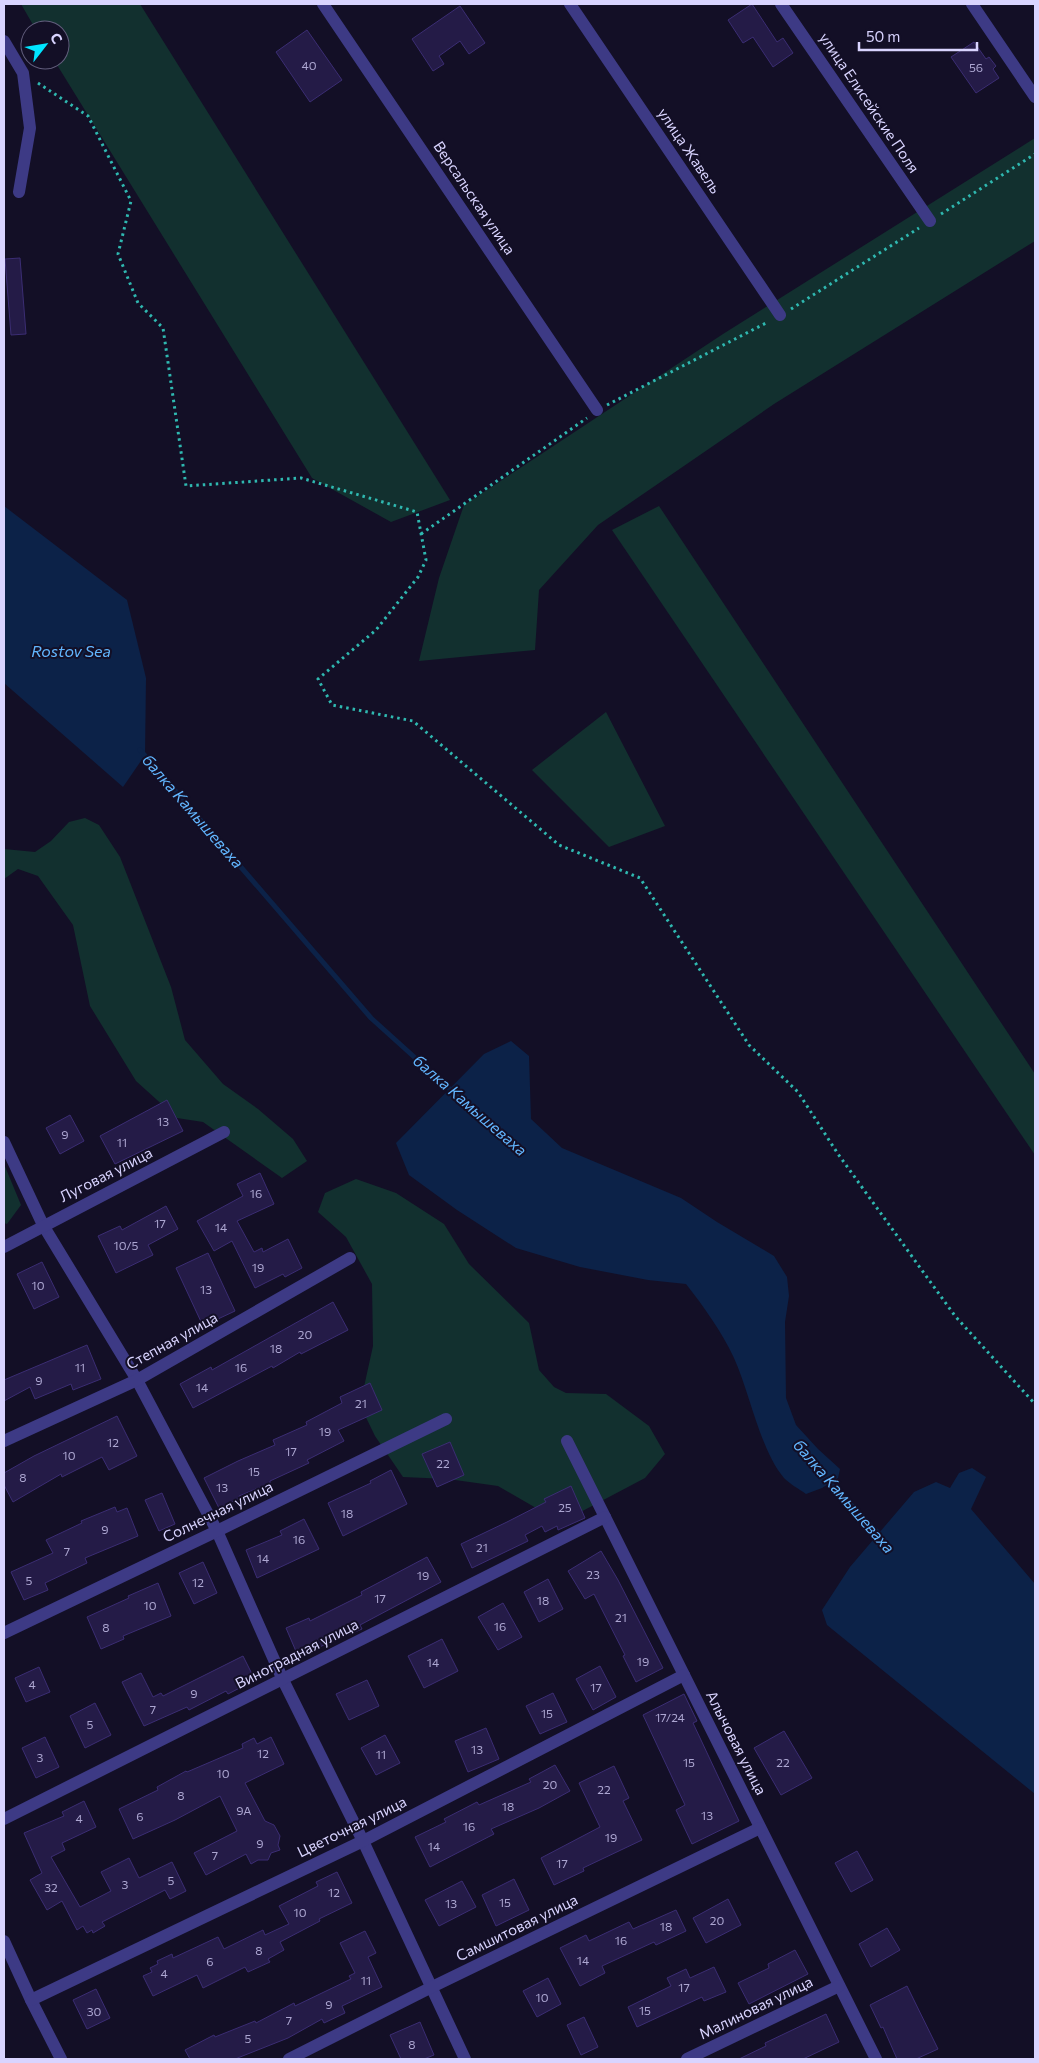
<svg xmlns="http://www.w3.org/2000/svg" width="1039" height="2063" viewBox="0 0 1039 2063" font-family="Commissioner,sans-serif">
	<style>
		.green { fill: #12302f }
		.water { fill: #0c2248 }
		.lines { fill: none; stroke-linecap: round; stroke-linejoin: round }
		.stream { stroke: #0c2248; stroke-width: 5 }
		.building { fill: #241b47; stroke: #3b2d73 }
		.path { stroke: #2fb8b0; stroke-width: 3; stroke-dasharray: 2.5 4; stroke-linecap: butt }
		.street { stroke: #3d3a85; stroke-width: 12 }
		.labels { text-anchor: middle; stroke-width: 4; stroke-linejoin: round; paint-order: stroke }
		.number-label { font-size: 12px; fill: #aca6d1 }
		.street-label { font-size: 15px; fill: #d9d4ff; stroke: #130f26 }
		.water-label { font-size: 16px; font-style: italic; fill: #62b6ff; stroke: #130f26 }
	</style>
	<rect width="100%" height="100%" fill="#130f26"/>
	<g class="green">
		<polygon points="21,4 140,4 450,500 391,522 312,478 54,60 60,60 60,30 36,30"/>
		<polygon points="1035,138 1035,241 774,404 598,525 539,590 535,650 419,661 439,578 464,505 723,334"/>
		<polygon points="659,506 1035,1074 1035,1155 612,530"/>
		<polygon points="606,712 665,826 609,847 532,770"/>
		<polygon points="85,818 99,825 120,857 171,987 185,1040 223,1084 258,1109 293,1139 307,1161 282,1178 203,1122 177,1118 136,1081 90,1006 73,925 38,876 18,869 4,879 4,849 35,852 51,841 69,822"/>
		<polygon points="4,1164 21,1205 7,1224 4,1223"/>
		<polygon points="356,1179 396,1193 444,1224 469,1264 529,1323 539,1370 554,1387 566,1393 606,1394 649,1426 665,1454 645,1478 573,1516 543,1512 498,1486 448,1479 403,1477 375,1436 360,1405 373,1346 372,1284 346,1237 318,1212 325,1193"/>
	</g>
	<g class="water">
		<polygon points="4,506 127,600 146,678 145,755 123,787 4,683"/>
		<path d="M511,1041l18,15 2,63 31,29 119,50 36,24 57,34 13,21 2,19 -4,26 1,76 10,27 22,24 22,20 -2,9 -16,10 -16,6c-7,-5 -16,-10 -22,-16 -24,-28 -34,-85 -50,-120 -12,-26 -30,-51 -48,-74l-38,-4 -68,-13 -64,-19 -59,-38 -48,-35 -13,-32 88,-89z"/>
		<polygon points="972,1468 986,1477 971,1509 1035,1584 1035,1794 827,1625 822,1610 850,1567 914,1492 936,1482 950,1488 959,1473"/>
	</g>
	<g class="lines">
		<g class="stream">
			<polyline points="140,750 371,1018 453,1092"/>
			<polyline points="825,1478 882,1537"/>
		</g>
	</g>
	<g class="building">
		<polygon points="752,4 777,42 783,38 793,53 773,67 753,37 743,43 728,20"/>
		<polygon points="460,6 485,43 469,54 460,41 439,56 444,64 433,71 412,39"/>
		<polygon points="307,30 342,80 310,102 276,52"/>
		<polygon points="974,42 986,59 989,57 996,66 993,69 999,78 976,93 951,57"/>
		<polygon points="20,258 26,334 11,335 5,259"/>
		<polygon points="167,1100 183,1131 115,1164 100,1136"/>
		<polygon points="70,1115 84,1141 60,1154 46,1128"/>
		<polygon points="260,1173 274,1204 237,1221 254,1252 262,1248 263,1252 288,1239 302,1268 285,1277 283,1274 255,1288 232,1241 214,1251 197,1221 243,1196 237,1184"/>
		<polygon points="166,1206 178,1229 148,1245 153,1255 116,1273 98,1236 120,1226 122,1230"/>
		<polygon points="208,1253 235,1311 203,1326 176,1268"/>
		<polygon points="42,1262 59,1297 34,1309 17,1274"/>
		<polygon points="333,1302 348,1330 301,1354 300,1352 273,1368 272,1366 193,1408 180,1384 211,1367 212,1370"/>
		<polygon points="87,1345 101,1379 73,1390 71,1384 35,1399 30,1387 4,1401 4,1380"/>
		<polygon points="370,1383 382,1410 338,1430 344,1441 307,1460 309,1463 270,1481 270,1483 239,1496 240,1498 219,1508 204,1478 238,1461 275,1445 273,1440 307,1425 306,1422 342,1403 340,1397"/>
		<polygon points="117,1416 137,1456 109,1470 102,1457 62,1477 61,1474 13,1502 4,1485 4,1473 34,1456"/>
		<polygon points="450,1442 464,1475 437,1487 422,1454"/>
		<polygon points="391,1470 407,1504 343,1536 328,1503 371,1483 370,1481"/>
		<polygon points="571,1486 585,1518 558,1530 557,1526 545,1532 542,1526 525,1535 528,1541 472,1568 461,1544 507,1522 546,1502 544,1499"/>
		<polygon points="162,1493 175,1524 159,1531 145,1500"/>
		<polygon points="115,1507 117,1512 127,1508 138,1536 85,1558 87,1563 45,1583 48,1590 24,1600 11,1572 53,1553 46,1540 82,1523 81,1521"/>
		<polygon points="304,1519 319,1549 257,1578 246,1550 282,1535 280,1531"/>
		<polygon points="601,1551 618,1580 663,1668 636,1682 623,1656 625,1655 594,1594 585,1599 568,1571"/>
		<polygon points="427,1557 441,1582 360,1625 362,1629 298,1656 286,1628 309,1618 310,1621 362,1595 361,1592"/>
		<polygon points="203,1562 217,1593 194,1604 179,1573"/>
		<polygon points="548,1579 563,1609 539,1622 524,1592"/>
		<polygon points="158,1583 171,1616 123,1636 124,1639 101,1649 87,1617 129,1598 128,1596"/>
		<polygon points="503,1603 522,1637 498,1650 478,1617"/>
		<polygon points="442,1639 458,1671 424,1688 408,1656"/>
		<polygon points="243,1656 255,1680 228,1694 226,1691 189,1710 187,1707 144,1726 122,1682 141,1673 153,1697 161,1693 163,1696"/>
		<polygon points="600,1666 616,1697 593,1710 576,1679"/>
		<polygon points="39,1667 50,1692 26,1702 15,1678"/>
		<polygon points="367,1680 379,1706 349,1720 336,1694"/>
		<polygon points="553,1693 567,1722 540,1734 526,1706"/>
		<polygon points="684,1694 697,1721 693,1723 739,1821 692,1844 676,1810 685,1805 643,1715"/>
		<polygon points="95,1703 111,1735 85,1748 70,1716"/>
		<polygon points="486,1728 499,1759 468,1772 455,1741"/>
		<polygon points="784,1731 812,1778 781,1795 754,1748"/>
		<polygon points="385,1735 400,1763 376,1775 361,1748"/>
		<polygon points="45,1737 59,1767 36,1778 22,1748"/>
		<polygon points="271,1737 284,1764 245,1783 265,1821 274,1825 280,1836 278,1845 280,1850 271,1853 268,1860 258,1860 251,1864 246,1854 206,1875 194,1853 237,1831 220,1796 175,1820 133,1839 119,1809 158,1790 157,1787 186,1771 187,1772 243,1748 242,1744 254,1738 257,1744"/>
		<polygon points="555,1765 570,1791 539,1808 491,1829 494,1834 430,1867 415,1837 446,1822 444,1819 477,1802 479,1805 531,1782 529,1779"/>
		<polygon points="614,1766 629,1798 623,1801 642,1840 583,1868 584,1871 554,1885 541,1858 600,1827 579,1783"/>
		<polygon points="84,1801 96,1827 62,1843 65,1850 51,1857 80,1907 111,1891 101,1872 129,1858 139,1878 172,1862 186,1891 170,1899 165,1890 102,1922 105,1926 93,1933 92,1930 87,1933 83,1926 77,1930 62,1901 47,1910 30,1880 42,1873 24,1833 64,1816 62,1812"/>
		<polygon points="857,1851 873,1880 851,1892 835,1863"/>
		<polygon points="337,1872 352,1903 319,1919 320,1921 280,1942 284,1950 268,1959 270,1962 248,1972 245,1967 203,1988 197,1975 153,1996 143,1976 152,1972 150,1968 158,1964 157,1961 172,1954 173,1958 218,1937 224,1949 263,1930 265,1935 289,1924 279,1906 318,1886 316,1882"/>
		<polygon points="514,1879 529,1910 496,1926 482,1895"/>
		<polygon points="462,1881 476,1907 439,1926 425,1900"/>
		<polygon points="728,1899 741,1925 706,1943 693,1918"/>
		<polygon points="676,1910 686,1931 656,1945 654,1942 602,1966 605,1973 580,1986 560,1948 586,1935 589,1941 629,1922 633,1929"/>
		<polygon points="887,1928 900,1950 871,1967 859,1944"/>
		<polygon points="365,1931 376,1953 368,1957 382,1987 342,2006 345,2013 324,2023 322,2019 288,2038 235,2059 190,2059 185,2050 214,2035 215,2037 255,2021 256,2023 294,2003 295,2006 351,1979 349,1976 355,1973 340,1943"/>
		<polygon points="795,1950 808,1974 749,2004 738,1983 769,1968 768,1964"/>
		<polygon points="714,1967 726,1992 704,2001 702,1997 637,2027 628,2007 671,1986 667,1978 686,1969 690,1978"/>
		<polygon points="548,1978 561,2004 537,2017 523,1991"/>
		<polygon points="907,1986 938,2049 916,2059 897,2059 883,2027 881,2028 870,2005"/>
		<polygon points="96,1989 110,2018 87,2029 73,2000"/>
		<polygon points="826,2014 839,2042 803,2059 739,2059 766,2046 765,2043"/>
		<polygon points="584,2017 598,2047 581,2055 567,2025"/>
		<polygon points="420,2022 434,2055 424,2059 401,2059 390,2035"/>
	</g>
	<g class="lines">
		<g class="path">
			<polyline points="38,83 88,116 131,201 118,254 138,303 163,328 186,486 301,478 417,512 426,560 418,577 376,630 318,679 332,705 413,721 559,845 640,878 749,1045 798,1092 838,1154 955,1316 1035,1404"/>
			<polyline points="941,214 1035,154"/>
			<polyline points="791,309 919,228"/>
			<polyline points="607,405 768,322"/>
			<polyline points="421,534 587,418"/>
		</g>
		<g class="street">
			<polyline points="323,4 597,410"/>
			<polyline points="570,4 780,315"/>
			<polyline points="781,4 930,221"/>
			<polyline points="972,4 1035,97"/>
			<polyline points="4,41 23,73 30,128 19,192"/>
			<polyline points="4,1142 43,1225 137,1380 217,1531 283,1680 363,1841 465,2059"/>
			<polyline points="4,1247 224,1132"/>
			<polyline points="4,1441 137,1380 350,1258"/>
			<polyline points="567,1441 876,2059"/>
			<polyline points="4,1633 217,1531 446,1419"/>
			<polyline points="4,1819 605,1517"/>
			<polyline points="4,1941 31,2000 61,2059"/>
			<polyline points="31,2000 363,1841 684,1675"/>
			<polyline points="289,2059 432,1987 760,1828"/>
			<polyline points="687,2059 839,1986"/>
		</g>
	</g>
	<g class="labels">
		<g class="number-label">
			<text x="309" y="70">40</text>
			<text x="976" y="72">56</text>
			<text x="163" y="1126">13</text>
			<text x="65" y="1139">9</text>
			<text x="122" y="1147">11</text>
			<text x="256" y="1198">16</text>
			<text x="160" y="1228">17</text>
			<text x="221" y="1232">14</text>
			<text x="126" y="1250">10/5</text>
			<text x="258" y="1272">19</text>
			<text x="38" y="1290">10</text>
			<text x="206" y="1294">13</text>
			<text x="305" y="1339">20</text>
			<text x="276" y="1353">18</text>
			<text x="80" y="1372">11</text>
			<text x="241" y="1372">16</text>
			<text x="39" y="1385">9</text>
			<text x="202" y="1392">14</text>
			<text x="361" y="1408">21</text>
			<text x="325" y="1436">19</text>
			<text x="113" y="1447">12</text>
			<text x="291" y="1456">17</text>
			<text x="69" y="1460">10</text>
			<text x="443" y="1468">22</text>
			<text x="254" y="1476">15</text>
			<text x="23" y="1482">8</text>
			<text x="222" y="1492">13</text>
			<text x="565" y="1512">25</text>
			<text x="347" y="1518">18</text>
			<text x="105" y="1534">9</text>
			<text x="299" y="1544">16</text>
			<text x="482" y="1552">21</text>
			<text x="67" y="1556">7</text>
			<text x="263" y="1563">14</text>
			<text x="593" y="1579">23</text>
			<text x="423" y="1580">19</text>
			<text x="29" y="1585">5</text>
			<text x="198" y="1587">12</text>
			<text x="380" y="1603">17</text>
			<text x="543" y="1605">18</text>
			<text x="150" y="1610">10</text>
			<text x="621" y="1622">21</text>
			<text x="500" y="1631">16</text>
			<text x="106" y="1632">8</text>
			<text x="643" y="1666">19</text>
			<text x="433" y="1667">14</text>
			<text x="32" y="1689">4</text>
			<text x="596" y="1692">17</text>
			<text x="194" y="1698">9</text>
			<text x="153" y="1714">7</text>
			<text x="547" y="1718">15</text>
			<text x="670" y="1722">17/24</text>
			<text x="90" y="1729">5</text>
			<text x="477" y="1754">13</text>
			<text x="263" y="1758">12</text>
			<text x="381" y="1759">11</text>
			<text x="40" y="1762">3</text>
			<text x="689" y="1767">15</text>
			<text x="783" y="1767">22</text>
			<text x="223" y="1778">10</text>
			<text x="550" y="1789">20</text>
			<text x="604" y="1794">22</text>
			<text x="181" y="1800">8</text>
			<text x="508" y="1811">18</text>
			<text x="244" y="1815">9А</text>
			<text x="707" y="1820">13</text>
			<text x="140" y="1821">6</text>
			<text x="79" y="1823">4</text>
			<text x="469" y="1831">16</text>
			<text x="611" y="1842">19</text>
			<text x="260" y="1848">9</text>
			<text x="434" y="1851">14</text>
			<text x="215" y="1860">7</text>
			<text x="562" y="1868">17</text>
			<text x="171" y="1885">5</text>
			<text x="125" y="1889">3</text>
			<text x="51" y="1892">32</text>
			<text x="334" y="1897">12</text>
			<text x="505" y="1907">15</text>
			<text x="451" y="1908">13</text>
			<text x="300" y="1917">10</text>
			<text x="717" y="1925">20</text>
			<text x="666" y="1931">18</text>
			<text x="621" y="1945">16</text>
			<text x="259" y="1955">8</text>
			<text x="583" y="1965">14</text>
			<text x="210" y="1966">6</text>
			<text x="164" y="1978">4</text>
			<text x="366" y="1985">11</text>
			<text x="684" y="1992">17</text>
			<text x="542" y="2002">10</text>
			<text x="329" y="2009">9</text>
			<text x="645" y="2015">15</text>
			<text x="94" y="2016">30</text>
			<text x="289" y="2025">7</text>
			<text x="248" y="2043">5</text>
			<text x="412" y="2049">8</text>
		</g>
		<g class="street-label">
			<text transform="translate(869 103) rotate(56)" y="5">улица Елисейские Поля</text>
			<text transform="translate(689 151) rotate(56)" y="5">улица Жавель</text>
			<text transform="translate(474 198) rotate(56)" y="5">Версальская улица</text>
			<text transform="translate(106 1175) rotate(-27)" y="5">Луговая улица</text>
			<text transform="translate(172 1341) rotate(-29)" y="5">Степная улица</text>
			<text transform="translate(218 1512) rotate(-26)" y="5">Солнечная улица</text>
			<text transform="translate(297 1654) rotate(-27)" y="5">Виноградная улица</text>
			<text transform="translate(736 1743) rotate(63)" y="5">Алычовая улица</text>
			<text transform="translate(352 1827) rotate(-26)" y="5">Цветочная улица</text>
			<text transform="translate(517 1928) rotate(-26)" y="5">Самшитовая улица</text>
			<text transform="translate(756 2008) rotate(-26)" y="5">Малиновая улица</text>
		</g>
		<g class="water-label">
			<text x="71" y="657">Rostov Sea</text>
			<text transform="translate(193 811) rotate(49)" y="6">балка Камышеваха</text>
			<text transform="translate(470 1105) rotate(41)" y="6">балка Камышеваха</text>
			<text transform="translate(844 1496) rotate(49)" y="6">балка Камышеваха</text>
		</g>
	</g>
	<rect width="1039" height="2063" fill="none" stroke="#d9d4ff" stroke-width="10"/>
	<g transform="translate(45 45) rotate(59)"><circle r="24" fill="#130f26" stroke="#625e7d"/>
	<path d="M0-4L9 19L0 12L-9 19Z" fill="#00e5ff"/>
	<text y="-8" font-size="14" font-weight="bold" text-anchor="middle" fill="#d9d4ff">С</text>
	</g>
	<path d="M859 42v8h118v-8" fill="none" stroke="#d9d4ff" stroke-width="2.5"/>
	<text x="866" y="42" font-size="15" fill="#d9d4ff" stroke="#130f26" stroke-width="4" paint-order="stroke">50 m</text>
</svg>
